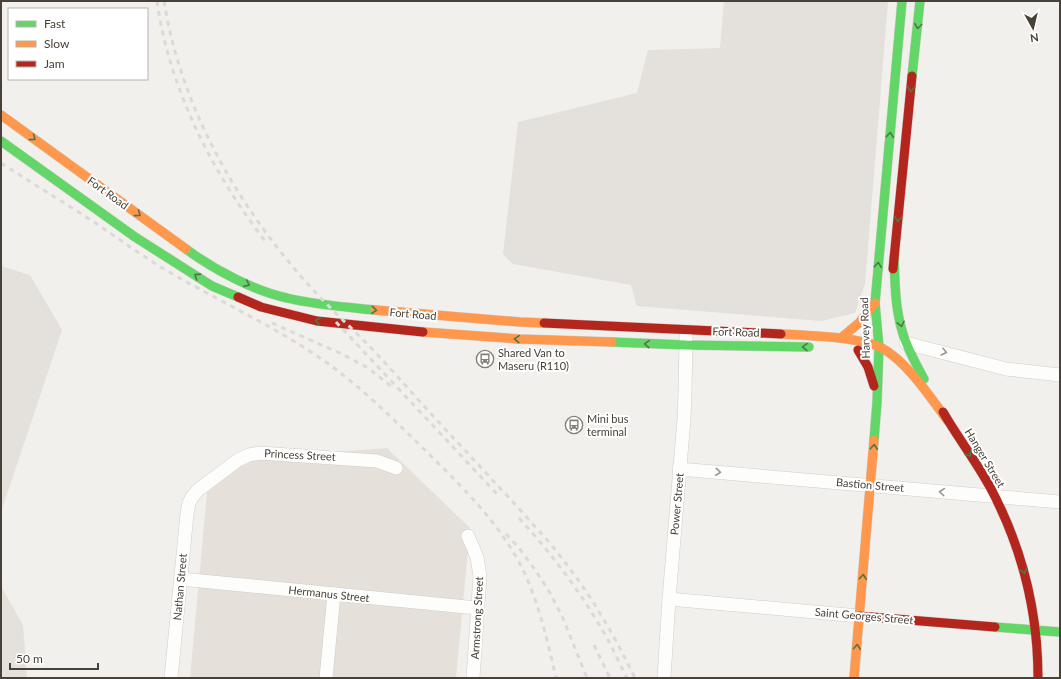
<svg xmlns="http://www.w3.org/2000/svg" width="1061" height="679" viewBox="0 0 1061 679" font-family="Lato,sans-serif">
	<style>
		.residential { fill: #e5e1da }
		.industrial { fill: #e4e0dc }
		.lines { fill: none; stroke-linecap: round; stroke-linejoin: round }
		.street-casing { stroke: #d0ceca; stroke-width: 14 }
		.fast-casing { stroke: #d0ccc3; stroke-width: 10 }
		.slow-casing { stroke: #d0ccc3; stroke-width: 10 }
		.jam-casing { stroke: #d0ccc3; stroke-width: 10 }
		.street { stroke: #fdfdfc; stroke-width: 13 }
		.fast { stroke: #63d668; stroke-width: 9 }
		.slow { stroke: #ff974d; stroke-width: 9 }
		.jam { stroke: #b3261e; stroke-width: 9 }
		.rail { stroke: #dadad9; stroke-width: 3; stroke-dasharray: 5 5; stroke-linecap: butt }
		.oneway { stroke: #517549 }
		.oneway2 { stroke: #999690 }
		.labels { text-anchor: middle; stroke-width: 4; stroke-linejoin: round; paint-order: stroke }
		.street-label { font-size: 11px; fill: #484138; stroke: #fff }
		.poi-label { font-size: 11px; fill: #484138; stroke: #fff; text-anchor: start }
	</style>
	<rect width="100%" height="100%" fill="#f2f0ec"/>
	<polygon class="residential" points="387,448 470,528 456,678 190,678 207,492 252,458"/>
	<g class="industrial">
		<polygon points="724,1 866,1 888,2 865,284 855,313 821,321 637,306 631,285 513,264 503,254 518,122 637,93 648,50 720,48"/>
		<polygon points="1,266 30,275 62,330 1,512"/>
		<polygon points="1,586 23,625 27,678 1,678"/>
	</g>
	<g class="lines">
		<defs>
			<g id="street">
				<polyline points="906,343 1006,369 1060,375"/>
				<polyline points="679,469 1060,502"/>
				<polyline points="468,536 477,557 480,576 473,678"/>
				<polyline points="181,579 477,608"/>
				<polyline points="669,599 859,616"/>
				<polyline points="171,678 187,514 189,503 192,497 198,490 238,460 249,455 260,453 377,461 396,468"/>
				<polyline points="326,678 334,594"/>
				<polyline points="664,678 669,599 684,419 685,393 686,337"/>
			</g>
			<g id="fast">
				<polyline points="912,76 920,1"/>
				<polyline points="1,141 135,237 212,286 238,297"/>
				<path d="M186,249c27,20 68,42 101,49 29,7 58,9 88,12"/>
				<path d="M894,257c1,26 1,52 9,77 5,16 13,30 21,45"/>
				<polyline points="612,342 686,345 809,347"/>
				<polyline points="874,440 877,402 879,347 875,303 902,1"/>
				<polyline points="995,627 1060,632"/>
			</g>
			<g id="slow">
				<polyline points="1,115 186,249"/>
				<polyline points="375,310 520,322 544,323"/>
				<polyline points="423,332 519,339 612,342"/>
				<path d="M781,334c22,1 44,2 67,5 10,2 22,3 32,8 27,14 50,50 68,74"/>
				<polyline points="841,338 859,323 875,303"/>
				<polyline points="854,678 874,440"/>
			</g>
			<g id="jam">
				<polyline points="893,269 912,76"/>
				<polyline points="238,297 261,307 317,321 423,332"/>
				<polyline points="544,323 781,334"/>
				<polyline points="858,350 868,367 874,386"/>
				<path d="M943,412c15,26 33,49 47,75 32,60 48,123 48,191"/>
				<polyline points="859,616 995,627"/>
			</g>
		</defs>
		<use href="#street" class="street-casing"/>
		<use href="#fast" class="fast-casing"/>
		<use href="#slow" class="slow-casing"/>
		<use href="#jam" class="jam-casing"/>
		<use href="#street" class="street"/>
		<use href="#fast" class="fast"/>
		<use href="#slow" class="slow"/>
		<use href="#jam" class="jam"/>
		<g class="rail">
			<path d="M157,1c12,87 55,171 108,240"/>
			<path d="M164,1c17,106 72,202 142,281 21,24 46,46 68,69 30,32 58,65 88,96 20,22 40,43 60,65 14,16 29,31 41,48 29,36 52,77 72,118"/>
			<path d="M1,163c31,20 62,39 93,59 22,15 43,30 65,44 53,32 110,57 161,92 38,26 70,58 103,90 35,35 72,70 96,114 19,36 28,77 37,116"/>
			<polyline points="336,322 497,494"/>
			<polyline points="272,323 344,355 368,368 391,386"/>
			<path d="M519,518c32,35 60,72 84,113 9,15 16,32 24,47"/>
			<polyline points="506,534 519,548 536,571 550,593 562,616 587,678"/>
			<polyline points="594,645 610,678"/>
		</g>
	</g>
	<defs><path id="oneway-chevron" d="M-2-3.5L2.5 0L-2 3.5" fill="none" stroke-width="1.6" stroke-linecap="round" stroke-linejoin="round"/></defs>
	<g class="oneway">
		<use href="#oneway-chevron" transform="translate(918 26) rotate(97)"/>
		<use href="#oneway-chevron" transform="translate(911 89) rotate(96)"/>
		<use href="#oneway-chevron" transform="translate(890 135) rotate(-85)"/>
		<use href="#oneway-chevron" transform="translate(33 138) rotate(36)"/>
		<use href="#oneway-chevron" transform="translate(138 214) rotate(36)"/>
		<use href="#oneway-chevron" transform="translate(898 219) rotate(96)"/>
		<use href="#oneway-chevron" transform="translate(878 265) rotate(-85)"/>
		<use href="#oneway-chevron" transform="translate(197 276) rotate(-147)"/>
		<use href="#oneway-chevron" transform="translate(247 284) rotate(24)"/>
		<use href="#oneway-chevron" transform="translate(374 310) rotate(5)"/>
		<use href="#oneway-chevron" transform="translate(318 321) rotate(-170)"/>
		<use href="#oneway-chevron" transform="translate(901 324) rotate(77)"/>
		<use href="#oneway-chevron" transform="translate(517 339) rotate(-176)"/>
		<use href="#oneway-chevron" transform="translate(647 344) rotate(-178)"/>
		<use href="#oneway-chevron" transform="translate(805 347) rotate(-179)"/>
		<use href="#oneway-chevron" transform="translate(874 447) rotate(-86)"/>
		<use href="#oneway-chevron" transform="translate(969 454) rotate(58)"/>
		<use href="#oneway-chevron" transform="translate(1024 571) rotate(75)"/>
		<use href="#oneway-chevron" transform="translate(863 577) rotate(-85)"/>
		<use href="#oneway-chevron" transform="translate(857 647) rotate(-85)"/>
	</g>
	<g class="oneway2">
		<use href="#oneway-chevron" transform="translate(944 352) rotate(14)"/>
		<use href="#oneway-chevron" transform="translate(718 472) rotate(5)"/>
		<use href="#oneway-chevron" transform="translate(942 492) rotate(-175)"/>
	</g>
	<defs>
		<symbol id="bus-ring" viewBox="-11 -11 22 22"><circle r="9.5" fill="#fff" stroke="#847e77" stroke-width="1.5"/><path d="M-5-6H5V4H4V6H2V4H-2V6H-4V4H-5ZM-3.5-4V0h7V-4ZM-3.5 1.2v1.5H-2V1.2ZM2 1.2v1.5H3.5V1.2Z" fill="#847e77"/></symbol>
	</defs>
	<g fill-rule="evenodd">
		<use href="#bus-ring" x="475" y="349" width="20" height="20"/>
		<use href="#bus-ring" x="564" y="415" width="20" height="20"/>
	</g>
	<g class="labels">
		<g class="street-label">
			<text transform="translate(108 193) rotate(36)" y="4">Fort Road</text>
			<text transform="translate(413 314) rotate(5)" y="4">Fort Road</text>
			<text transform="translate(865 328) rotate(-92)" y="4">Harvey Road</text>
			<text transform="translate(736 332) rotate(2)" y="4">Fort Road</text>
			<text transform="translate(300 455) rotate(3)" y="4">Princess Street</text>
			<text transform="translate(985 458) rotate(59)" y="4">Hanger Street</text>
			<text transform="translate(870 485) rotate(5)" y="4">Bastion Street</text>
			<text transform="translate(677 504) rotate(-85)" y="4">Power Street</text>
			<text transform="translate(180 587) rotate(-85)" y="4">Nathan Street</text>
			<text transform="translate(329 594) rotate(6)" y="4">Hermanus Street</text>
			<text transform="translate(864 616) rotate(5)" y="4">Saint Georges Street</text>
			<text transform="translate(477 618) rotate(-87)" y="4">Armstrong Street</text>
		</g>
		<g class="poi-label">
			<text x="498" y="357">Shared Van to<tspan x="498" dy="13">Maseru (R110)</tspan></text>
			<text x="587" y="423">Mini bus<tspan x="587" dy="13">terminal</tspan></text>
		</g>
	</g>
	<rect width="1061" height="679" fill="none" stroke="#484138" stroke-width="4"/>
	<rect x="8" y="8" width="140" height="72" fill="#ffffff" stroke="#b6b3af"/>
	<rect x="16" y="21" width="20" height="6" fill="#63d668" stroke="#b6b3af"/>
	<text x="44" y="28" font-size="12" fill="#484138">Fast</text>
	<rect x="16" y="41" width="20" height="6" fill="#ff974d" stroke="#b6b3af"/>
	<text x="44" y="48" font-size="12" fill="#484138">Slow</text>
	<rect x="16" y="61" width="20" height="6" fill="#b3261e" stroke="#b6b3af"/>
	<text x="44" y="68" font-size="12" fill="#484138">Jam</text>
	<g transform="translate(1033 28) rotate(172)" stroke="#ffffff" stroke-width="3" paint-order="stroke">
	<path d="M0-3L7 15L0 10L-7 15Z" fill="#484138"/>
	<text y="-6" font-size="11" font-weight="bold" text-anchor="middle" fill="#484138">N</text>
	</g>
	<path d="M10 663v6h88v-6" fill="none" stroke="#484138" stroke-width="2"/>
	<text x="16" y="663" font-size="12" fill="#484138" stroke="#ffffff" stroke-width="3" paint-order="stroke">50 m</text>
</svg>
